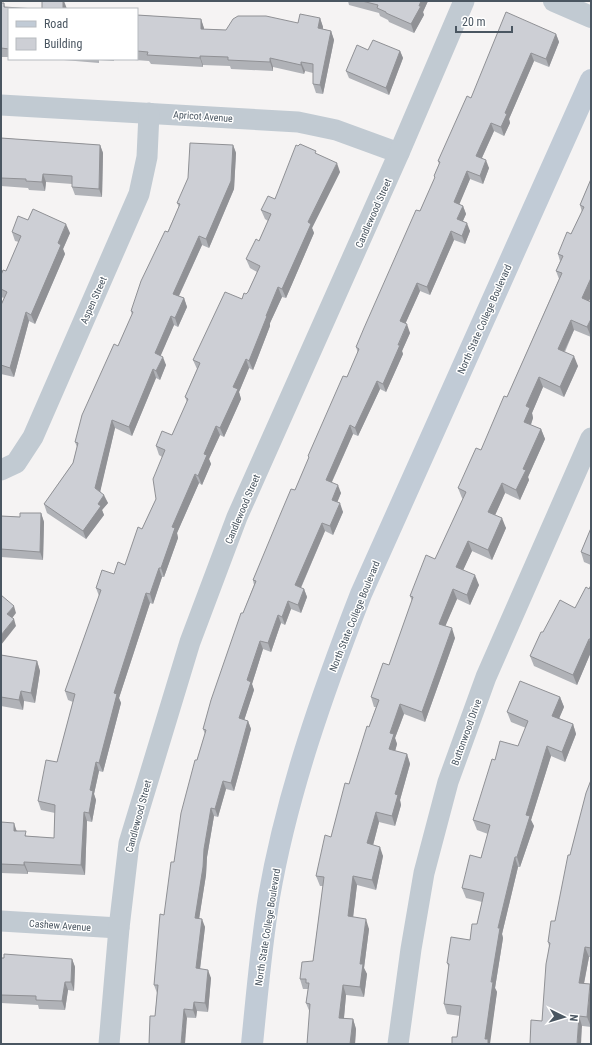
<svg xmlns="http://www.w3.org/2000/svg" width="592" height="1045" viewBox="0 0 592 1045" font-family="'Roboto Condensed',sans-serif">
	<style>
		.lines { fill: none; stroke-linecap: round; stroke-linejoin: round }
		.minor { stroke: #c1cad2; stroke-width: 21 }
		.tertiary { stroke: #c1cad2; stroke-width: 22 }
		.secondary { stroke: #c1cbd6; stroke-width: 22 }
		.wall { fill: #b0b2b7 }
		.shaded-wall { fill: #909195 }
		.building { fill: #cdcfd5; stroke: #909195 }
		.labels { text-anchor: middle; stroke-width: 3; stroke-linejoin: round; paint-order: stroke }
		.street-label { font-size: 10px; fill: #4a5661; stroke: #fff }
	</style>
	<rect width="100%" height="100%" fill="#f5f3f3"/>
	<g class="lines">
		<g class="minor">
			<polyline points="1,105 298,122 336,130 399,153"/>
			<polyline points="1,470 16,463 33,437 139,194 147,157 149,113"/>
			<polyline points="1,921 119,928"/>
			<polyline points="109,1044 119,928 129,843 190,642 237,517 399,153 464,1"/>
			<polyline points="398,1044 411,949 424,873 448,782 486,677 591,438"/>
		</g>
		<polyline class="tertiary" points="554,1 591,17"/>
		<path class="secondary" d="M252,1044c5,-49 9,-98 17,-147 18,-104 54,-205 92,-303l230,-514"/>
	</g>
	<g class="wall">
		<polygon points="348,1 428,1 423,12 424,15 414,33 389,22 388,20 380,16 379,13 349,5"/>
		<polygon points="1,3 4,3 5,7 9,9 9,57 1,57"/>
		<polygon points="137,15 201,19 204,29 226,30 298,23 320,18 323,27 323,29 331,31 334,40 323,94 316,93 313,84 313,73 305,71 304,74 273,67 273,71 231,69 230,66 203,65 203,67 151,64 149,61 120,59 137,59"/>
		<polygon points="556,34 559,42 549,67 534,61 509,119 510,123 504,136 494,131 482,158 489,168 483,184 470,179 459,204 463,206 466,214 463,221 470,231 465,244 454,240 430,295 420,291 405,324 410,333 402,351 403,354 386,392 380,389 358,436 353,434 332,482 341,493 337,502 343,512 333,535 325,531 301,588 304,589 307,597 301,613 291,609 285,625 281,623 271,652 263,649 252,684 254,690 244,720 248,721 251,729 234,791 226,789 218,817 214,816 207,857 206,875 199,918 205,927 200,969 211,978 208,1012 197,1011 196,1018 155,1016 157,993 154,985 164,915 174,862 197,760 205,734 203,729 243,613 254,585 253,580 295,490 309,458 308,456 347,377 358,353 356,347 420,211 435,178 434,176 439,164 438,161 471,98"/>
		<polygon points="368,50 400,51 403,58 389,95 349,78 346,71"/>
		<polygon points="52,59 120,59 114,59 114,61 99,60 99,63"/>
		<polygon points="1,138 100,145 103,153 102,197 75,195 72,187 72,184 46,182 45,191 29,190 28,188 1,186"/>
		<polygon points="233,145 236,153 234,189 209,248 202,245 179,296 184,298 187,307 178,327 174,325 160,356 166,365 160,380 156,378 132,436 115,428 100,491 108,503 102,510 104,515 86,539 47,513 44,504 73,463 77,447 75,442 132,315 131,311 179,207 177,203"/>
		<polygon points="317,154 340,172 312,228 314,233 286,298 282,297 270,323 270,326 253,370 249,368 239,392 241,399 224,437 220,435 209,459 211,464 202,485 199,483 177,533 178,538 164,577 162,577 153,604 150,603 119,698 121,703 103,772 99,771 94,794 96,800 92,822 87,821 85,875 28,872 28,874 1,873 1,822 27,836 54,838 55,813 41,810 38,801 57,762 73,702 68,700 65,691 99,596 96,588 114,574 125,565 142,529 156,499 162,457 159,455 156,446 172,435 187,402 185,397 197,369 193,360 242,299 248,292 257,272 250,268 246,259 259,241 268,221 265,219 261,210 275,199"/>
		<polygon points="591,179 589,301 591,302 591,337 574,330 565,352 578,366 564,397 543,387 532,413 533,418 531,425 541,429 545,439 528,477 529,480 520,500 505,493 495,515 506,528 492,560 472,551 463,570 479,585 470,605 457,599 445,626 455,638 425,722 404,714 395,738 397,744 395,751 407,754 410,764 400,800 401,805 395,826 379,822 373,845 383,856 376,890 357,885 353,917 369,929 364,968 367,974 364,997 346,995 344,1018 353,1019 356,1029 355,1044 307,1044 310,1013 306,1003 308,989 303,989 300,979 313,961 323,886 320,886 316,876 331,837 376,707 374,707 371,697 389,665 412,601 410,596 435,559 463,499 462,498 458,488 481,450 507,397 559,279 556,271 560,261 558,254 571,234 582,212 580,205"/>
		<polygon points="28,220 70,233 63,249 65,254 35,324 29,321 14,377 1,374 1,305 4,298 1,297 1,275 6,271 19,242 15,241 12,232"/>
		<polygon points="41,513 44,522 43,560 1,557 1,516 20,517"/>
		<polygon points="591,528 591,565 584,562 581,552"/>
		<polygon points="591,585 591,652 577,685 534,666 530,656 543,632 575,608 589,589"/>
		<polygon points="1,655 37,661 40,671 35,703 24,701 23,710 1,706"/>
		<polygon points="560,697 564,707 559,718 573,724 576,734 565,762 551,756 531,820 534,826 520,867 518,867 502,934 503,938 495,988 497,992 489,1044 457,1037 460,1016 447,1014 444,1004 449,968 447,963 470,940 477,924 482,902 466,898 462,888 481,858 488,834 477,830 473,820 495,760 518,746 526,728 511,722 507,712"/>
		<polygon points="591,780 591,957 589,957 584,984 591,1027 542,1021 549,946 548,942 555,921 570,855"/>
		<polygon points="1,958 72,959 75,967 74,991 68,990 65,1010 39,1009 38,1005 1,1003"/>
	</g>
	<g class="shaded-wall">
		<polygon points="63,1 64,1 67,9 63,9"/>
		<polygon points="421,1 428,1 423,12 424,15 414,33 411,24"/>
		<polygon points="320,18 323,27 321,37 318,28"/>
		<polygon points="201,19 204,28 204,38 201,29"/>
		<polygon points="331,31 334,40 323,94 320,85"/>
		<polygon points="556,34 559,42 549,67 546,59"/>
		<polygon points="400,51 403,58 389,95 386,88"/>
		<polygon points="531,53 534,61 509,119 510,123 504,136 501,127 505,113"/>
		<polygon points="200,56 203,65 203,67 200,58"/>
		<polygon points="270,58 273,67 273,71 270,62"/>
		<polygon points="301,62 305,71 304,74 301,65"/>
		<polygon points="491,123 494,131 479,164 476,156"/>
		<polygon points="100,145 103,153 102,197 99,189"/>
		<polygon points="233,145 236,153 234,189 209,248 206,239"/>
		<polygon points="486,160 489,168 483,184 480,176"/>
		<polygon points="337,163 340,172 312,228 314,233 286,298 282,289 308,222"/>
		<polygon points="467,171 470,179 457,210 454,202"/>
		<polygon points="43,174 46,182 45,191 42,182"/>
		<polygon points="463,206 466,214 460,227 457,219"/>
		<polygon points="467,223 470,231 465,244 462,236"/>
		<polygon points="66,224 70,233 63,249 65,254 35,324 31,315 58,243"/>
		<polygon points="451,231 454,240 430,295 427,287"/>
		<polygon points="199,236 202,245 176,302 173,294"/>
		<polygon points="591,278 591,297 586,308 582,298"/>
		<polygon points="417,283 420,291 403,329 400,321"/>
		<polygon points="278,287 282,297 270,323 270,326 253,370 249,361 266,316"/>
		<polygon points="184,298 187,307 178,327 175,318"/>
		<polygon points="26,312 29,321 14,377 10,368"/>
		<polygon points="171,316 174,325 158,362 155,353"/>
		<polygon points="591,319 591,337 587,327"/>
		<polygon points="571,320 574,330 561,358 558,349"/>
		<polygon points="407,324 410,333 402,351 403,354 386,392 383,384"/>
		<polygon points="574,356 578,366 564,397 560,387"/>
		<polygon points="163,357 166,365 160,380 156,371"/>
		<polygon points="246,359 249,368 239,392 241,399 224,437 220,428 233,387"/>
		<polygon points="153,369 156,378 132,436 129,427"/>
		<polygon points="539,377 543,387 532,413 533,418 528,432 524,422 526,406"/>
		<polygon points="377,381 380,389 358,436 355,428"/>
		<polygon points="112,420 115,428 99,497 95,488"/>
		<polygon points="350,425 353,434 329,488 326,480"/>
		<polygon points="216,426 220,435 209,459 211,464 202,485 198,476 204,454"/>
		<polygon points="541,429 545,439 528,477 529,480 520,500 516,490 523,469"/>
		<polygon points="195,474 199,483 177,533 178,538 164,577 161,568 172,527"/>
		<polygon points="502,483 505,493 492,522 488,512"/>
		<polygon points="338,485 341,493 335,508 332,500"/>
		<polygon points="104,495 108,503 102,510 104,515 86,539 83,531 98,504"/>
		<polygon points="340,503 343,512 333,535 330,526"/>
		<polygon points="41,513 44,522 43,560 40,552"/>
		<polygon points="502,518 506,528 492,560 488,550"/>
		<polygon points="322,523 325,531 298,594 295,585"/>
		<polygon points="468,541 472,551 460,577 456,567"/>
		<polygon points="159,568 162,577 153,604 150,594"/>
		<polygon points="475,575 479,585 470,605 467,595"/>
		<polygon points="304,589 307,597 301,613 298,605"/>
		<polygon points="453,589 457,599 442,634 439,624"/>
		<polygon points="146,593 150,603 119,698 121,703 103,772 99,763 114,693"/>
		<polygon points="288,601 291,609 285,625 282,617"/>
		<polygon points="14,606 16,613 10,621 7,614"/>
		<polygon points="278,615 281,623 271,652 268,643"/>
		<polygon points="14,619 16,626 1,645 1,635"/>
		<polygon points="452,628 455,638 425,722 422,712"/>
		<polygon points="589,639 591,644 591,652 577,685 573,675"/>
		<polygon points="260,641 263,649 252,684 254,690 242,727 239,718 247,680"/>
		<polygon points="37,661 40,671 35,703 31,693"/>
		<polygon points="21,691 24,701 23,710 19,700"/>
		<polygon points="560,697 564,707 556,726 552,716"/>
		<polygon points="400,704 404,714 395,738 397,744 393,759 389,749 390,733"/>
		<polygon points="248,721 251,729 234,791 231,783"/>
		<polygon points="573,724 576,734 565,762 562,752"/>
		<polygon points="547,746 551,756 531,820 534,826 520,867 517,857 526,815"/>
		<polygon points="407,754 410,764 400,800 401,805 395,826 392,816 395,794"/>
		<polygon points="96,762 99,771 94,794 96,800 92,822 89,813 90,790"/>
		<polygon points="223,781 226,789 218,817 215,809"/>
		<polygon points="211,808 214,816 207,857 206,875 198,926 195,918 204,849"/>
		<polygon points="84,812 87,821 85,875 81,865"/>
		<polygon points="376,812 379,822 371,853 367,843"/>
		<polygon points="14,823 17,832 14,831"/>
		<polygon points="380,847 383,856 376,890 372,880"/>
		<polygon points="515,857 518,867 502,934 503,938 495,988 497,992 490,1044 487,1044 485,1039 498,928"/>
		<polygon points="24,862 28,872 28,874 24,865"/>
		<polygon points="353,876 357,885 352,926 348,916"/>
		<polygon points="202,919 205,927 199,977 196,968"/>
		<polygon points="366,919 369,929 364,968 367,974 364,997 360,987 360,964"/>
		<polygon points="585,947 589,957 582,993 579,983"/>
		<polygon points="72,959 75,967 74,991 71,982"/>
		<polygon points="208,970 211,978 208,1012 205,1003"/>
		<polygon points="65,982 68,990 65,1010 62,1001"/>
		<polygon points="590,984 591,988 591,1027 587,1017"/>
		<polygon points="343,985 346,995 343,1028 339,1018"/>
		<polygon points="194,1002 197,1011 196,1018 193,1010"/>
		<polygon points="184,1009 187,1018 185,1044 181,1044"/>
		<polygon points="579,1016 582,1026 581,1044 577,1044"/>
		<polygon points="353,1019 356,1029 355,1044 350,1044"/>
	</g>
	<g class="building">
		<rect x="42" y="1" width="21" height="8"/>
		<polygon points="362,1 421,1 419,6 421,6 411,24 386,13 386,12 377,8 378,5"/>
		<polygon points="1,3 4,3 4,7 36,9 9,9 9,49 1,48"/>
		<polygon points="506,12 556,34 546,59 531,53 505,113 507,114 501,127 491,123 476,156 486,160 480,176 467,171 454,202 463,206 457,219 467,223 462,236 451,231 427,287 417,283 400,321 407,324 398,345 400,345 383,384 377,381 355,428 350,425 326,480 338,485 332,500 340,503 330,526 322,523 295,585 304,589 298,605 288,601 282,617 278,615 268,643 260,641 247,680 251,682 239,718 248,721 231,783 223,781 215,809 211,808 204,849 203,867 195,918 202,919 196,968 208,970 205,1003 194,1002 193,1010 184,1009 181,1044 149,1044 150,1016 155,1016 158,985 154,985 160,914 164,915 171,862 174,862 181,813 195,760 197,760 206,730 203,729 211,700 241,613 243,613 256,581 253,580 280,515 291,489 295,490 309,457 308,456 343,376 347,377 359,349 356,347 364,328 416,210 420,211 435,177 434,176 440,162 438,161 467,96 471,98"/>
		<polygon points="300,14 320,18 318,28 331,31 320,85 313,84 313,64 301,62 301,65 270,58 270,62 228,60 228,57 200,56 200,58 147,55 148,52 137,51 137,15 201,19 201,29 226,30 233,19 238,16 266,16 298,23"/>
		<polygon points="373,40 400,51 386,88 346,71 357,45 368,50"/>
		<polygon points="1,138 100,145 99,189 72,187 72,176 43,174 42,182 26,181 26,179 1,178"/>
		<polygon points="190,143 233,145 231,181 206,239 199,236 173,294 184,298 175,318 171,316 155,353 163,357 156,371 153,369 129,427 112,420 95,488 104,495 98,504 101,506 83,531 44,504 73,463 78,443 75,442 82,415 114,344 118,346 133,312 131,311 141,281 165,231 168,232 180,204 177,203 188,178"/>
		<polygon points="300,144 316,151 315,153 337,163 308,222 311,224 282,289 278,287 266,316 267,316 249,361 246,359 233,387 238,389 220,428 216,426 204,454 207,455 198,476 195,474 172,527 175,528 161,568 159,568 150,594 146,593 114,693 117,694 99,763 96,762 90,790 93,791 89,813 84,812 81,865 24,862 24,865 1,864 1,822 14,823 14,831 26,831 25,836 54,838 55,805 38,801 46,760 57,762 75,694 65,691 101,590 96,588 102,570 114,574 118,562 125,565 138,527 142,529 156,499 153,479 165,450 156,446 162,431 172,435 188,399 185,397 200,363 193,360 225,292 242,299 244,293 246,294 248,292 260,266 246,259 256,239 259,241 271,214 261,210 268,196 275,199 296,145 298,146"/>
		<polygon points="591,179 591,278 582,298 591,302 591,319 587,327 571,320 558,349 574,356 560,387 539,377 526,406 530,408 524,422 541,429 523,469 526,470 516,490 502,483 488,512 502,518 488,550 468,541 456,567 475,575 467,595 453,589 439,624 452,628 422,712 400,704 390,733 394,734 389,749 407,754 395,794 398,795 392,816 376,812 367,843 380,847 372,880 353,876 348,916 366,919 360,964 363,964 360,987 343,985 339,1018 353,1019 350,1044 307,1044 310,1004 306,1003 309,983 306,983 306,979 300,979 302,962 313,961 324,877 316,876 325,835 331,837 345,783 349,784 367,726 369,727 379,700 371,697 383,663 389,665 413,597 410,596 426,555 435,559 466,492 458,488 476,448 481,450 504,396 507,397 562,273 556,271 563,256 558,254 567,232 571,234 584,207 580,205"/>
		<polygon points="33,209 66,224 58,243 61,245 31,315 26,312 10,368 1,365 1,305 7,292 1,289 1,275 3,270 6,271 21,236 12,232 18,216 28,220"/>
		<polygon points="20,513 41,513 40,552 1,549 1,516 20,517"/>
		<polygon points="591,528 591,556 581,552"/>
		<polygon points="591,585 591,638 590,639 589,639 573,675 530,656 541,632 543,632 560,600 575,608 586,587 589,589"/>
		<polygon points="1,595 14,606 7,614 14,619 1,635"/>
		<polygon points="1,655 37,661 31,693 21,691 19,700 1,697"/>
		<polygon points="520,681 560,697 552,716 573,724 562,752 547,746 526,815 530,816 517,857 515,857 498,928 500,928 491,982 493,982 485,1039 488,1039 488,1044 452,1044 452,1037 457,1037 461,1006 444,1004 449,964 447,963 451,937 470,940 472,924 477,924 484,893 462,888 470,855 481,858 490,825 473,820 492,759 495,760 500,741 518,746 528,721 507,712"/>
		<polygon points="591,780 591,948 585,947 579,983 590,984 587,1017 579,1016 577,1044 530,1044 531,1020 542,1021 546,964 550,943 548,942 551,921 555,921 568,855 570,855 586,793"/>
		<polygon points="4,954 72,959 71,982 65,982 62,1001 36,1000 36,996 1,995 1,958 4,958"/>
	</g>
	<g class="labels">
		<g class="street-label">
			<text transform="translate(203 116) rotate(4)" y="4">Apricot Avenue</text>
			<text transform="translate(373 213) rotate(-66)" y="4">Candlewood Street</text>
			<text transform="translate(93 300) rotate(-66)" y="4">Aspen Street</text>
			<text transform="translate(484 319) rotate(-66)" y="4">North State College Boulevard</text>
			<text transform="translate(242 509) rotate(-67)" y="4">Candlewood Street</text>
			<text transform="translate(354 616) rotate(-68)" y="4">North State College Boulevard</text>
			<text transform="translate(466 732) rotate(-70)" y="4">Buttonwood Drive</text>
			<text transform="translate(138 816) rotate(-75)" y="4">Candlewood Street</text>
			<text transform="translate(60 925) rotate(4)" y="4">Cashew Avenue</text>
			<text transform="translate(267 927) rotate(-81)" y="4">North State College Boulevard</text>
		</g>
	</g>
	<rect width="592" height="1045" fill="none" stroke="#4a5661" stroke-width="4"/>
	<rect x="8" y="8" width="130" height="52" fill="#ffffff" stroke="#b7bbc0"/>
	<rect x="16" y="21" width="20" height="6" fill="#c1cbd6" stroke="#b7bbc0"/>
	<text x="44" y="28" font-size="12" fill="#4a5661">Road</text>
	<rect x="16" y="38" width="20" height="12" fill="#cdcfd5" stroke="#b7bbc0"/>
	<text x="44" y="48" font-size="12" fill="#4a5661">Building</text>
	<g transform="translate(564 1017) rotate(95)" stroke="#ffffff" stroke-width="3" paint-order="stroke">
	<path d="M0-3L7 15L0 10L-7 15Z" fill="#4a5661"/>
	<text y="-6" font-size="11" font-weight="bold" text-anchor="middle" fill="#4a5661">N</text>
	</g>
	<path d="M456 26v6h56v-6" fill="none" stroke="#4a5661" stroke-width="2"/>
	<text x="462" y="26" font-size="12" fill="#4a5661" stroke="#ffffff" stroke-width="3" paint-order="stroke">20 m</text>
</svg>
